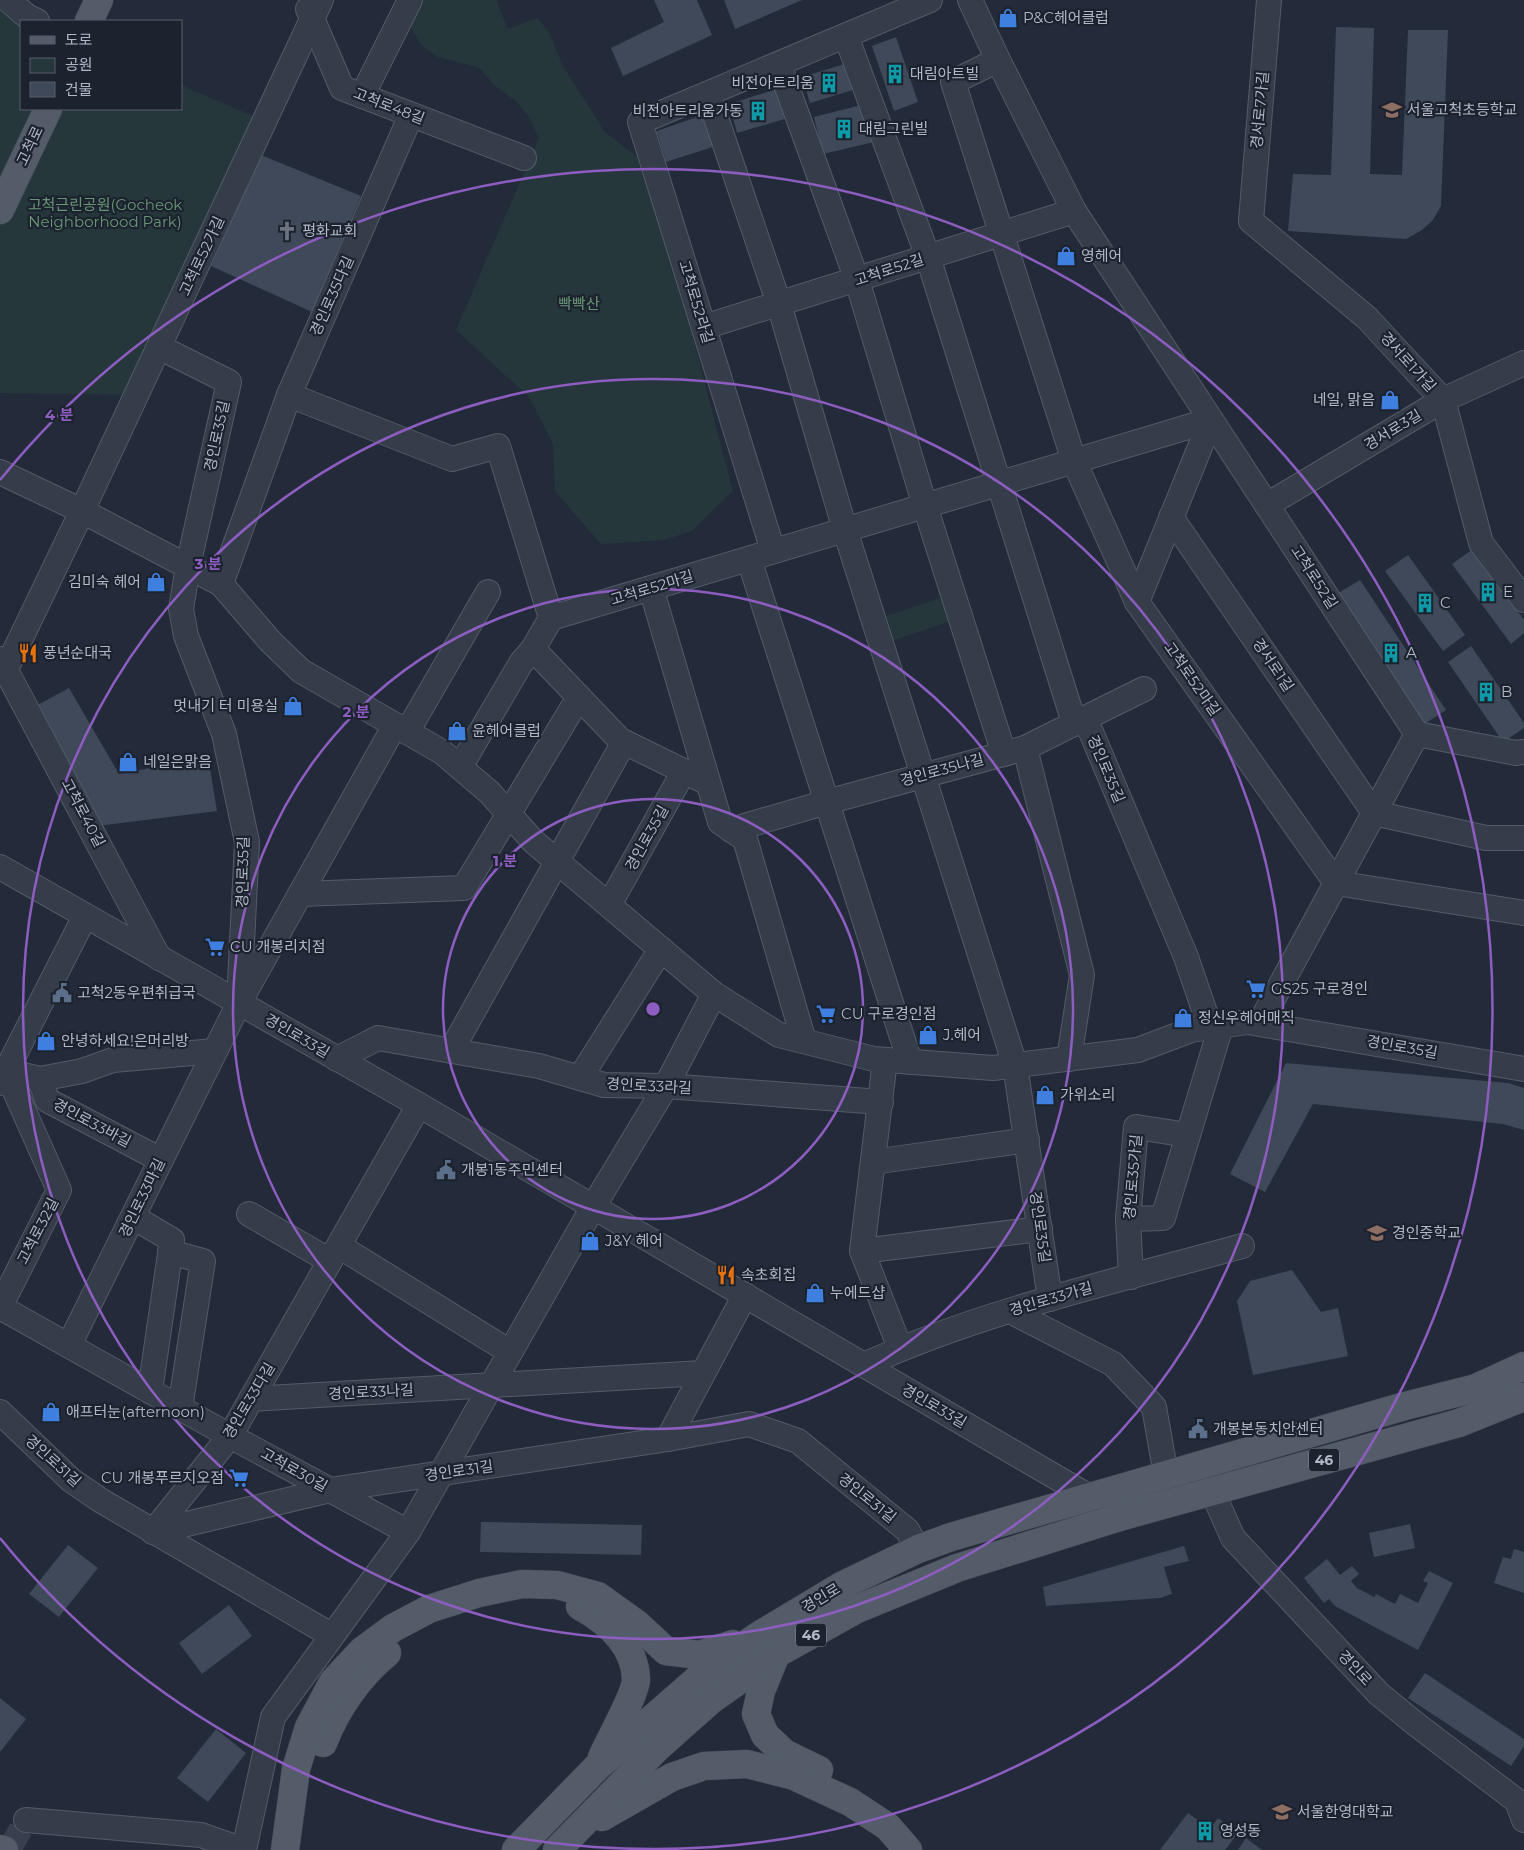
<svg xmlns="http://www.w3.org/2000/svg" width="1524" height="1850" viewBox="0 0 1524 1850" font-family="Montserrat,'Noto Sans KR',sans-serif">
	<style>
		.green { fill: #25373b }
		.building { fill: #3f4959 }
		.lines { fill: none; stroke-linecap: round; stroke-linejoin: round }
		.minor-tunnel { stroke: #38404f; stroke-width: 24; stroke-dasharray: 24 12; stroke-linecap: butt }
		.minor-casing { stroke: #545b68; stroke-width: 26 }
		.major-casing { stroke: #404753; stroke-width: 29 }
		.minor { stroke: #363d4a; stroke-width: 24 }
		.major { stroke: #545c6a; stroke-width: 28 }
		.ring { fill: none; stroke: #8e5dc1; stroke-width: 2.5 }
		.labels { text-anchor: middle; stroke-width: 4.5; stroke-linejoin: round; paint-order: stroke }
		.shield { fill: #1c232f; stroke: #848b99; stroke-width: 1 }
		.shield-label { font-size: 14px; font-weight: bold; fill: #b1b8c6 }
		.poi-label { font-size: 15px; fill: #b1b8c6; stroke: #1c232f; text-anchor: start }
		.street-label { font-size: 15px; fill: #b1b8c6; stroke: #1c232f }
		.park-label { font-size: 15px; fill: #699676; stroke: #1c232f }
		.centre { fill: #8e5dc1; stroke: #1c232f; stroke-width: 2.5 }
		.ring-label { font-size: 15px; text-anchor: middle; font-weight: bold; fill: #8e5dc1; stroke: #1c232f; stroke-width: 4.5; stroke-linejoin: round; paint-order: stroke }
	</style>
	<rect width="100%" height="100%" fill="#232b3a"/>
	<g class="green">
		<polygon points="0,0 21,21 21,109 181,109 181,85 264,121 136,395 0,393"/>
		<polygon points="410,0 496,0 508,29 538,18 549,33 563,66 605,132 636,156 667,238 733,491 692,531 664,540 601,544 555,491 553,444 529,397 456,330 539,138 529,117 517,102 494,85 480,68 438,57 421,45 403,13"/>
		<polygon points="943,597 951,621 894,640 886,616"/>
	</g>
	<g class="building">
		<polygon points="654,0 697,0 712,35 623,76 611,48 664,22"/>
		<polygon points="724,0 802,0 735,29"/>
		<polygon points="1336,27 1374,28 1370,174 1402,175 1408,30 1448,30 1441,206 1433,220 1422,230 1406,239 1288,231 1293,174 1331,175"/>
		<polygon points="896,37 918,102 894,111 872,46"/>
		<polygon points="848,63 856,89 810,103 802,77"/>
		<polygon points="777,89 788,118 737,133 729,104"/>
		<polygon points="865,104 874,142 823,154 814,117"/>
		<polygon points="711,112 719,145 666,162 657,131"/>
		<polygon points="261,155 361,196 312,312 211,266"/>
		<polygon points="1473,549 1524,620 1524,633 1511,644 1452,564"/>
		<polygon points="1408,555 1465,635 1443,651 1385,571"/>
		<polygon points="1360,580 1446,710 1423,725 1335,595"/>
		<polygon points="1471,646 1524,723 1524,728 1503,742 1448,662"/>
		<polygon points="69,688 119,774 208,757 217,811 97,826 34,707"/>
		<polygon points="1286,1063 1508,1083 1524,1088 1524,1130 1503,1124 1313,1104 1265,1192 1230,1174"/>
		<polygon points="1292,1270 1321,1312 1338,1308 1348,1356 1253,1375 1237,1301 1250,1281"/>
		<polygon points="481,1522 642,1525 641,1555 480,1552"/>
		<polygon points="1410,1524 1415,1548 1374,1557 1369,1533"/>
		<polygon points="68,1545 98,1568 59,1617 29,1594"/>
		<polygon points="1184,1546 1189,1561 1164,1567 1172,1594 1160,1598 1046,1606 1043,1587"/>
		<polygon points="1514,1549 1524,1552 1524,1593 1494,1583 1503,1557 1511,1559"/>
		<polygon points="1327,1559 1340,1575 1352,1566 1359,1574 1351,1581 1357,1588 1374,1597 1376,1594 1395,1604 1400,1594 1418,1603 1428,1583 1423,1581 1429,1571 1453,1583 1418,1650 1335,1606 1329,1599 1324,1603 1304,1578"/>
		<polygon points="229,1605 252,1636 202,1674 179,1643"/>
		<polygon points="1425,1673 1524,1739 1524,1746 1511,1766 1408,1698"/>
		<polygon points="0,1698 26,1719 0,1752"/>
		<polygon points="216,1729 246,1753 208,1802 177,1778"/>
		<polygon points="1188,1813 1210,1829 1218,1818 1238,1833 1225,1850 1160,1850"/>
		<polygon points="1246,1838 1262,1850 1238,1850"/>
	</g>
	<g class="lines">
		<polyline class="minor-tunnel" points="9,1850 26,1820"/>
		<defs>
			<g id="minor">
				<polyline points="8,0 28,17 37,21"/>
				<polyline points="970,0 998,60 1074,211 1417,734"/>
				<polyline points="1269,0 1251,221 1367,318 1443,400 1481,543 1524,600"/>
				<polyline points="308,9 342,88 524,158"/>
				<polyline points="846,36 928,257 1071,713 1082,720 1091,732 1186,957 1210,1027"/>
				<polyline points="998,60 953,82 1074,461 1137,602 1336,883 1524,913"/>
				<polyline points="779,65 857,280 925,506 1004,754"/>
				<polyline points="708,94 779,304 845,530 1015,1065 1050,1299"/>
				<polyline points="362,96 410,0"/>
				<polyline points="704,327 1074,211"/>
				<polyline points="159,347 229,382 188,566 181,609 186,636 224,734 247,842 239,1003"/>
				<polyline points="289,395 452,459 498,446 551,618 1211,420"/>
				<polyline points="0,472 82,511 221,584 270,641 301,671 442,752 489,792 534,842 714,994 779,1035 874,1059 993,1068 1138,1050 1191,1030 1248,1022 1524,1069"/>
				<polyline points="1267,505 1443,400 1524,363"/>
				<polyline points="1171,517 1374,813 1486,838 1524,838"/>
				<polyline points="773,551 640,122 930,0"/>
				<polyline points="749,559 910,1062"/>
				<polyline points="221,584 289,395 411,115"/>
				<polyline points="651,588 720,822 745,839 804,1041"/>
				<polyline points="1137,602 1211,420"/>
				<polyline points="551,618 533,649 620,740 708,783"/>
				<polyline points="0,659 159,958"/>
				<polyline points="6,669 82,511 321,0"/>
				<polyline points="407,732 488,592"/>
				<polyline points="1417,734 1516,753 1524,752"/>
				<polyline points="1025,748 1082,975 1069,1059"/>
				<polyline points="460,767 521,663 533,649"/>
				<polyline points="731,830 827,802 1025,748 1144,689"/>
				<polyline points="0,867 419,1105 1100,1503"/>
				<polyline points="300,894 464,888 579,697"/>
				<polyline points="609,905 684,771"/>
				<polyline points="1260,1023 1417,734"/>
				<polyline points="451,1051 624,742"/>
				<polyline points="337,1059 378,1038 539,1066 604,1085 666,1086 881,1102"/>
				<polyline points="885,1060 862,1251 900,1348"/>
				<polyline points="6,1071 59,1190 0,1307 230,1436 408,1532"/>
				<polyline points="6,1071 40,1079 47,1100 161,1160"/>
				<polyline points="580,1078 661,949"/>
				<polyline points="40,1079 82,1071 113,1060 215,1051"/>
				<polyline points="0,1083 85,916"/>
				<polyline points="873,1162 1027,1140"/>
				<polyline points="249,1214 330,1261"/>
				<polyline points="133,1217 172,1240 150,1391"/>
				<polyline points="1128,1219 1163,1218 1221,1026"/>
				<polyline points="339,1246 510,1352"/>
				<polyline points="862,1251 1040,1229"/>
				<polyline points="170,1252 203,1261 180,1408"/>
				<polyline points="1131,1277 1128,1219 1136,1127 1188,1135"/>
				<polyline points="1010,1311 1113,1364 1154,1407 1166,1475"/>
				<polyline points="69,1345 239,1003 395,725"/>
				<path d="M864,1365c118,-54 253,-84 378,-119"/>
				<polyline points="251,1399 703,1373"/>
				<polyline points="0,1412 71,1480 100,1500 331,1635"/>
				<polyline points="668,1439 745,1295"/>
				<polyline points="1212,1491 1233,1538 1379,1694 1417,1725 1517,1801 1524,1820"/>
				<polyline points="153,1532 330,1490 668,1439 749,1424 798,1441 907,1530 918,1549"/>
				<polyline points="153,1532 230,1436 419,1105"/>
				<polyline points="26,1820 201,1835 244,1850"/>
				<polyline points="244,1850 273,1717 408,1532 593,1207 666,1086 714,994"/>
			</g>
			<g id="major">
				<polyline points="89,21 99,0"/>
				<polyline points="0,210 48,109"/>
				<path d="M580,1606c27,15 55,39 56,73 0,15 -27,62 -34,78"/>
				<polyline points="776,1654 761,1691 756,1714 765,1735 784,1753 819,1770"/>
				<path d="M323,1743c13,-34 36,-67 64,-90"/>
				<polyline points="602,1817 672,1777 704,1766 747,1764 794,1776 850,1802 888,1827 908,1850"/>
				<polyline points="0,1849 4,1850"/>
				<polyline points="285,1850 296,1769 309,1727 333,1682 362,1651 393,1628 429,1609 479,1593 522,1584 557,1585 598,1596 637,1624 666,1651 699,1655 733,1644"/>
				<polyline points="516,1850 597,1767 708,1670 758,1636 843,1585 918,1549 951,1537 1405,1406 1476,1388 1524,1366"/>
				<polyline points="557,1850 657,1748 711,1700 776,1654 857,1609 957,1568 1123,1516 1459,1423 1524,1397"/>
			</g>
		</defs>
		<use href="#minor" class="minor-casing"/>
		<use href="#major" class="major-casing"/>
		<use href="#minor" class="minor"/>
		<use href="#major" class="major"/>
	</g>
	<g class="ring">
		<circle cx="653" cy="1009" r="210"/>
		<circle cx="653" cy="1009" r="420"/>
		<circle cx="653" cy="1009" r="630"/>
		<path d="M0 480A840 840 0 1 1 0 1538"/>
	</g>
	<defs>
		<symbol id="shop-bare" viewBox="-9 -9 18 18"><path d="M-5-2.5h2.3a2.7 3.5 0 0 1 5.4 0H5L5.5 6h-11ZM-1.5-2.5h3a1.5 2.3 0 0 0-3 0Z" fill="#3f7fe0" stroke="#1c232f" stroke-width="2.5" paint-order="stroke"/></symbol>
		<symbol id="building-bare" viewBox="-9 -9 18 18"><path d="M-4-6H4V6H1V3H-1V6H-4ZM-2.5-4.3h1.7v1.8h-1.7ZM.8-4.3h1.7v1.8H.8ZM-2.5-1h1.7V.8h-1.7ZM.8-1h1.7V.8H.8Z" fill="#0f9aa8" stroke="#1c232f" stroke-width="2.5" paint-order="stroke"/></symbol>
		<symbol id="school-bare" viewBox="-9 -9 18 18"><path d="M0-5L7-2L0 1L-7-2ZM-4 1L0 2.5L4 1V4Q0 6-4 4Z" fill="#8d6e63" stroke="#1c232f" stroke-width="2.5" paint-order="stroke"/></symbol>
		<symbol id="church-bare" viewBox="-9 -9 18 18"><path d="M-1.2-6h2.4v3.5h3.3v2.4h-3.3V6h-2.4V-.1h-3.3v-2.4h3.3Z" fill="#6b7280" stroke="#1c232f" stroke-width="2.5" paint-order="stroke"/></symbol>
		<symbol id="restaurant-bare" viewBox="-9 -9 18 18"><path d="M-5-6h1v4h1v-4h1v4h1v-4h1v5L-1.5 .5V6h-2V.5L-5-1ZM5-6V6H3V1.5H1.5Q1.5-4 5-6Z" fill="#e8710a" stroke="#1c232f" stroke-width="2.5" paint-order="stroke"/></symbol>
		<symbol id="supermarket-bare" viewBox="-9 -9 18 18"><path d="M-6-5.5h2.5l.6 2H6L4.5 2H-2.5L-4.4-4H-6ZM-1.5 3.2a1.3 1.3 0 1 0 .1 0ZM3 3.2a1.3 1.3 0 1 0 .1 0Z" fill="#3f7fe0" stroke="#1c232f" stroke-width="2.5" paint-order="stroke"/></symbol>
		<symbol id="civic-bare" viewBox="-9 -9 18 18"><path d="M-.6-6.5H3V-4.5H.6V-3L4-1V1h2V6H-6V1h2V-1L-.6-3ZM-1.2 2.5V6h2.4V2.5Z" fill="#5c6f8a" stroke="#1c232f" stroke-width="2.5" paint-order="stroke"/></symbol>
		<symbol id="university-bare" viewBox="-9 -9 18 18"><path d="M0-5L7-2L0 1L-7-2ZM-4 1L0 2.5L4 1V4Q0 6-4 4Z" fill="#8d6e63" stroke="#1c232f" stroke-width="2.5" paint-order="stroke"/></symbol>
	</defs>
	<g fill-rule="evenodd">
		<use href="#shop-bare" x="994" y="4" width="28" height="28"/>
		<use href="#building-bare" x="881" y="60" width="28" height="28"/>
		<use href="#building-bare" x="815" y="69" width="28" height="28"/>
		<use href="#school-bare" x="1378" y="96" width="28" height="28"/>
		<use href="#building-bare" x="744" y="97" width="28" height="28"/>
		<use href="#building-bare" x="830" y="115" width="28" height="28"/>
		<use href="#church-bare" x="273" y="217" width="28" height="28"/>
		<use href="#shop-bare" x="1052" y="242" width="28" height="28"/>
		<use href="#shop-bare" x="1376" y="386" width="28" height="28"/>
		<use href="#shop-bare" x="142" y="568" width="28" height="28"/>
		<use href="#building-bare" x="1474" y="578" width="28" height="28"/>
		<use href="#building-bare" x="1411" y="589" width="28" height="28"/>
		<use href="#restaurant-bare" x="14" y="639" width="28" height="28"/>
		<use href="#building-bare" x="1377" y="639" width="28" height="28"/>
		<use href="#building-bare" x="1472" y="678" width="28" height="28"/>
		<use href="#shop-bare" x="279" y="692" width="28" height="28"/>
		<use href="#shop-bare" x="443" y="717" width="28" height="28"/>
		<use href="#shop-bare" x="114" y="748" width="28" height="28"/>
		<use href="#supermarket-bare" x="201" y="933" width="28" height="28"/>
		<use href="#supermarket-bare" x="1242" y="975" width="28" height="28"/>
		<use href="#civic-bare" x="48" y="979" width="28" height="28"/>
		<use href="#supermarket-bare" x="812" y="1000" width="28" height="28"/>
		<use href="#shop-bare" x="1169" y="1004" width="28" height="28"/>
		<use href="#shop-bare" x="914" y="1021" width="28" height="28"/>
		<use href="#shop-bare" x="32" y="1027" width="28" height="28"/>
		<use href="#shop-bare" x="1031" y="1081" width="28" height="28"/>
		<use href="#civic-bare" x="432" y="1156" width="28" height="28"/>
		<use href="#school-bare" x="1363" y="1219" width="28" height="28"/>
		<use href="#shop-bare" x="576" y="1227" width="28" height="28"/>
		<use href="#restaurant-bare" x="712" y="1261" width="28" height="28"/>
		<use href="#shop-bare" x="801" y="1279" width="28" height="28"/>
		<use href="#shop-bare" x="37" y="1398" width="28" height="28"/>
		<use href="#civic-bare" x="1184" y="1415" width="28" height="28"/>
		<use href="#supermarket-bare" x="225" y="1464" width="28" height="28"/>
		<use href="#university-bare" x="1268" y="1798" width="28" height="28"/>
		<use href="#building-bare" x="1191" y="1817" width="28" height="28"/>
	</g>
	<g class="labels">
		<g class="shield">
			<rect x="1309" y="1448.5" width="30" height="23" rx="4"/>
			<rect x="796" y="1623.5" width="30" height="23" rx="4"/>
		</g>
		<g class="shield-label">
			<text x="1324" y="1465">46</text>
			<text x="811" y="1640">46</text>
		</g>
		<g class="poi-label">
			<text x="1023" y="23">P&amp;C헤어클럽</text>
			<text x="910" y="79">대림아트빌</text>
			<text x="814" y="88" text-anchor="end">비전아트리움</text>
			<text x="1407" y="115">서울고척초등학교</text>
			<text x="743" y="116" text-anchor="end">비전아트리움가동</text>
			<text x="859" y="134">대림그린빌</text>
			<text x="302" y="236">평화교회</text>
			<text x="1081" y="261">영헤어</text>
			<text x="1375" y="405" text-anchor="end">네일, 맑음</text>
			<text x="141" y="587" text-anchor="end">김미숙 헤어</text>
			<text x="1503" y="597">E</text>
			<text x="1440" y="608">C</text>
			<text x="43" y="658">풍년순대국</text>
			<text x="1406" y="658">A</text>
			<text x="1501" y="697">B</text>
			<text x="278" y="711" text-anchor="end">멋내기 터 미용실</text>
			<text x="472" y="736">윤헤어클럽</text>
			<text x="143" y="767">네일은맑음</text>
			<text x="230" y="952">CU 개봉리치점</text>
			<text x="1271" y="994">GS25 구로경인</text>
			<text x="77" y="998">고척2동우편취급국</text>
			<text x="841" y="1019">CU 구로경인점</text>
			<text x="1198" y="1023">정신우헤어매직</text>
			<text x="943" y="1040">J.헤어</text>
			<text x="61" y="1046">안녕하세요!은머리방</text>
			<text x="1060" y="1100">가위소리</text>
			<text x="461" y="1175">개봉1동주민센터</text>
			<text x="1392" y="1238">경인중학교</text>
			<text x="605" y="1246">J&amp;Y 헤어</text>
			<text x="741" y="1280">속초회집</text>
			<text x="830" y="1298">누에드샵</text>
			<text x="66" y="1417">애프터눈(afternoon)</text>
			<text x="1213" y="1434">개봉본동치안센터</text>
			<text x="224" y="1483" text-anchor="end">CU 개봉푸르지오점</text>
			<text x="1297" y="1817">서울한영대학교</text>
			<text x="1220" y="1836">영성동</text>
		</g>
		<g class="street-label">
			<text transform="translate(389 106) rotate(21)" y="5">고척로48길</text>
			<text transform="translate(1260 110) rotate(-85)" y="5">경서로7가길</text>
			<text transform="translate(30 146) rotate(-65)" y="5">고척로</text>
			<text transform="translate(202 256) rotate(-65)" y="5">고척로52가길</text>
			<text transform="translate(889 270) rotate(-18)" y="5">고척로52길</text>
			<text transform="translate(332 296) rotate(-66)" y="5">경인로35다길</text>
			<text transform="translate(696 302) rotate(73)" y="5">고척로52라길</text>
			<text transform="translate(1408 362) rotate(48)" y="5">경서로1가길</text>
			<text transform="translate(1393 430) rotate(-31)" y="5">경서로3길</text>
			<text transform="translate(217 436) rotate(-78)" y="5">경인로35길</text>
			<text transform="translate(1314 577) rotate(57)" y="5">고척로52길</text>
			<text transform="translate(652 588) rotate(-17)" y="5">고척로52마길</text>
			<text transform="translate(1273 665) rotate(56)" y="5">경서로1길</text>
			<text transform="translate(1192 679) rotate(55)" y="5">고척로52마길</text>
			<text transform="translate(1106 769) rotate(67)" y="5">경인로35길</text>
			<text transform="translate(942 770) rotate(-15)" y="5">경인로35나길</text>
			<text transform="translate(83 813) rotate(62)" y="5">고척로40길</text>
			<text transform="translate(647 838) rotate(-61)" y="5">경인로35길</text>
			<text transform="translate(243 872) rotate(-89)" y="5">경인로35길</text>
			<text transform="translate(297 1036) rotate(30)" y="5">경인로33길</text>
			<text transform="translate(1402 1047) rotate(10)" y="5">경인로35길</text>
			<text transform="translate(649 1086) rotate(3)" y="5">경인로33라길</text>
			<text transform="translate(92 1123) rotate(28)" y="5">경인로33바길</text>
			<text transform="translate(1133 1177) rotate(-85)" y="5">경인로35가길</text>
			<text transform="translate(142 1198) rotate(-64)" y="5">경인로33마길</text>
			<text transform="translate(1040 1227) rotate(82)" y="5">경인로35길</text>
			<text transform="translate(38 1231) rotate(-63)" y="5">고척로32길</text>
			<text transform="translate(1051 1299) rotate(-16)" y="5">경인로33가길</text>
			<text transform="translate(371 1392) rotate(-3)" y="5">경인로33나길</text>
			<text transform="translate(249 1401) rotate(-59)" y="5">경인로33다길</text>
			<text transform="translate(934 1406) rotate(30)" y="5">경인로33길</text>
			<text transform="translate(53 1461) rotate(42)" y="5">경인로31길</text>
			<text transform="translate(294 1470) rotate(29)" y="5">고척로30길</text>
			<text transform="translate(459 1471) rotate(-8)" y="5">경인로31길</text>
			<text transform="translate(867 1498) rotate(39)" y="5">경인로31길</text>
			<text transform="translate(821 1598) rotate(-31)" y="5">경인로</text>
			<text transform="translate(1355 1668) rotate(47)" y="5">경인로</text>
		</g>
		<g class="park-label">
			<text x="105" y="210">고척근린공원(Gocheok<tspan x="105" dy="17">Neighborhood Park)</tspan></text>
			<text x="579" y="309">빡빡산</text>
		</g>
	</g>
	<circle cx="653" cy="1009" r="8" class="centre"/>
	<g class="ring-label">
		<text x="59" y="420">4 분</text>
		<text x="208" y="569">3 분</text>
		<text x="356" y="717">2 분</text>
		<text x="505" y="866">1 분</text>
	</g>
	<rect x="20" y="20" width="162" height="90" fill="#1c232f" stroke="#585f6b"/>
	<rect x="30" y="36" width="25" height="8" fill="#545c6a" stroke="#585f6b"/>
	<text x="65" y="45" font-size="15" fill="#b1b8c6">도로</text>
	<rect x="30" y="58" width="25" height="15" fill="#25373b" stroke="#585f6b"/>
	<text x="65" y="70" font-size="15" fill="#b1b8c6">공원</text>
	<rect x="30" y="82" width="25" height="15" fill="#3f4959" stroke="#585f6b"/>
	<text x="65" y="95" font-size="15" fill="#b1b8c6">건물</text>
</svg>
